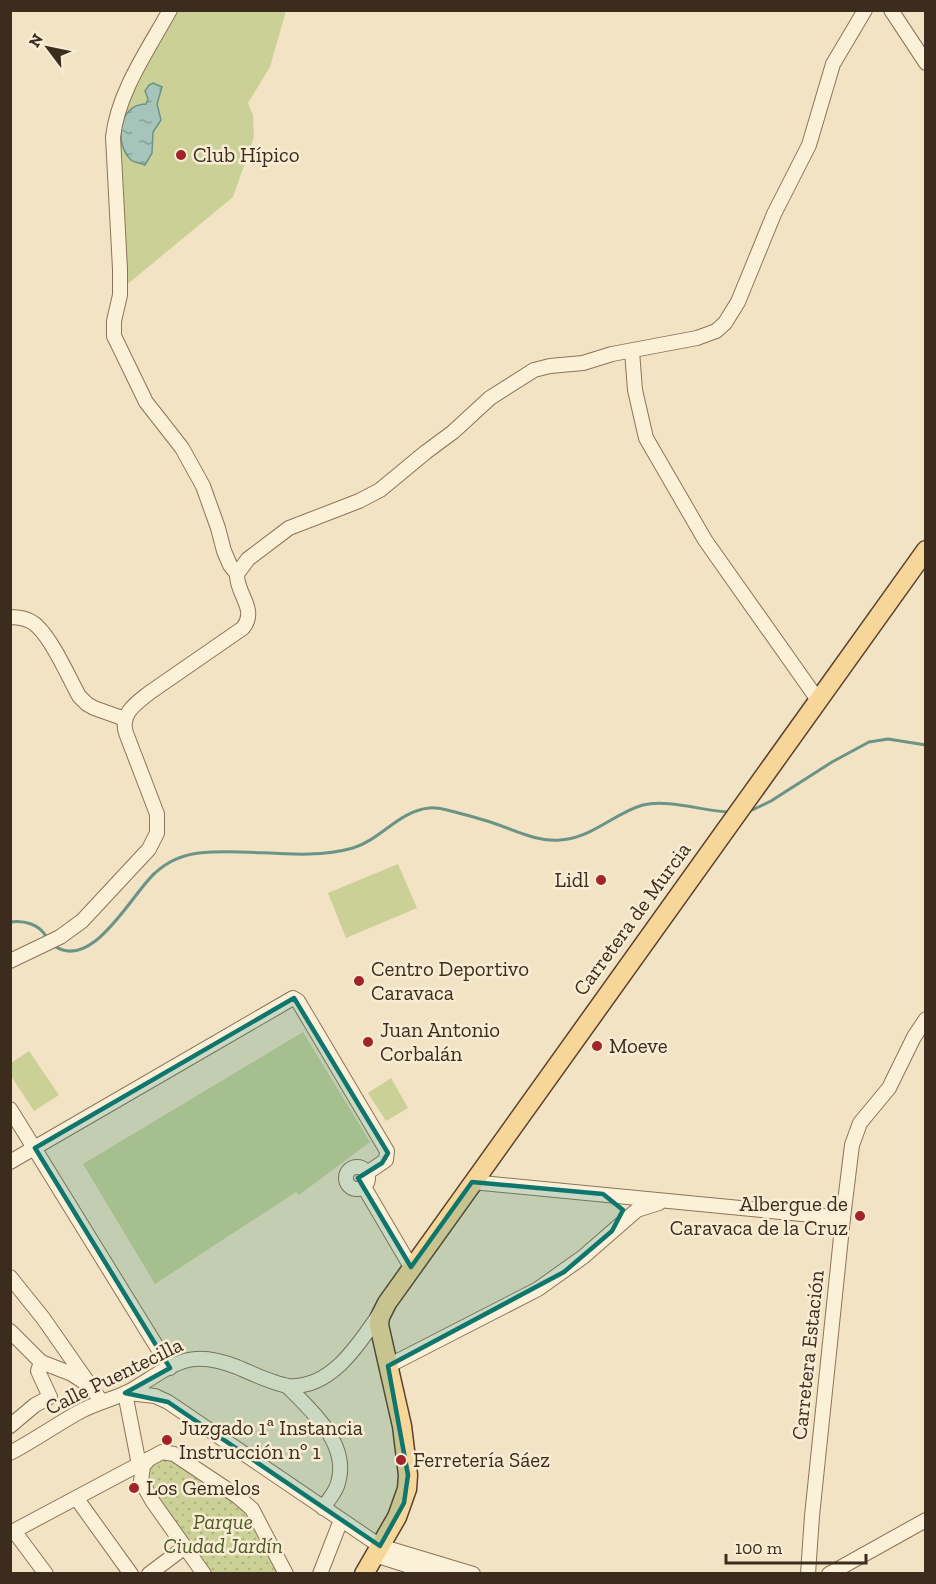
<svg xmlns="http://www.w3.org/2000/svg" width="936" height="1584" viewBox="0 0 936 1584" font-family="'Zilla Slab',serif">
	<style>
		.park { fill: url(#park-dots) }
		.garden { fill: #cbd196 }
		.water { fill: url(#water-ripples); stroke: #6b9489; stroke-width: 1.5 }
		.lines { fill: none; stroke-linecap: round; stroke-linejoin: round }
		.stream { stroke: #6b9489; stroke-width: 3 }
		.minor-casing { stroke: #8e7358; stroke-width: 16 }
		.major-casing { stroke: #5b412d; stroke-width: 21 }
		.minor { stroke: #fbf0d8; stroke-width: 14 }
		.major { stroke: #f7d799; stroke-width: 18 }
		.marked { fill: #0f766e; fill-opacity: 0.2; stroke: #0f766e; stroke-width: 4.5; stroke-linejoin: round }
		.poi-dot { fill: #a12428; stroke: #f8edd4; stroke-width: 2 }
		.labels { text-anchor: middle; stroke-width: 5; stroke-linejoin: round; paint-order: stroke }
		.poi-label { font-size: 21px; fill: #3c2c1e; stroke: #f8edd4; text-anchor: start }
		.street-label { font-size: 21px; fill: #3c2c1e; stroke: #f8edd4 }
		.park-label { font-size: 21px; font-style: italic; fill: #4e5a23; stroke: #f8edd4 }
	</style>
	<defs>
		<pattern id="park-dots" width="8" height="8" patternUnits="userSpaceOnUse" patternTransform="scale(1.5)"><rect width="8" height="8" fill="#cbd196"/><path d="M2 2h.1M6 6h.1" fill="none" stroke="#afb481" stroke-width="1.8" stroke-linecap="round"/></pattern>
		<pattern id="water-ripples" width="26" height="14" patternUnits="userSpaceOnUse" patternTransform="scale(1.5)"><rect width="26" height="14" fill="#a6c4ba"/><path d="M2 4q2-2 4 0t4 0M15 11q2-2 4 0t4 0" fill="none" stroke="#889f97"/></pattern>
	</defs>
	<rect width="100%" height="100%" fill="#f1e3c4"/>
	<polygon class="park" points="171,1458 246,1510 284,1573 212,1573 146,1483 148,1469 156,1459"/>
	<g class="garden">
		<polygon points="170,11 286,11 270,67 248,103 253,115 254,137 233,197 124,287 113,137 132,79"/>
		<polygon points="398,864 417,908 346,938 328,893"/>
		<polygon points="303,1032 370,1142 299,1195 296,1192 155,1284 83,1164"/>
		<polygon points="29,1051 59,1095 34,1111 11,1076 11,1063"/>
		<polygon points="391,1078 408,1108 386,1121 368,1093"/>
	</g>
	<path class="water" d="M153,83l9,4 -5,17 4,16 -8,12 -1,21 -7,12c-4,-2 -12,-3 -14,-5 -17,-16 -13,-56 15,-56l2,-5 -3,-8 4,-6z"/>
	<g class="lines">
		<g class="stream">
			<polyline points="748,812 771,801 832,762 869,742 888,739 926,745"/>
			<path d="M10,922c14,-2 30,2 37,16"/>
			<path d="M53,945c39,29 79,-52 102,-72 13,-12 27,-18 44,-20 50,-6 104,9 154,-5 27,-8 46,-37 76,-40 8,-1 18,2 26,4 15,4 30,8 44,13 19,7 40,17 61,15 33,-2 54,-27 83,-35 25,-6 60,6 86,7"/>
		</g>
		<defs>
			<g id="minor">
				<path d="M170,10c-22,40 -52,82 -57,127l7,132v26l-6,26v15l32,66 36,46 21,38 15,42 6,23 6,14 7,9"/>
				<polyline points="891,10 926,63"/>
				<polyline points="632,351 635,390 646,438 705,540 818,700"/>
				<polyline points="237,574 248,559 289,528 359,501 380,490 426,452 453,432 490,398 534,370 550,366 583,363 612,354 697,338 716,331 725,323 738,302 774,214 809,145 833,64 865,10"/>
				<path d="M10,617c10,0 20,2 27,9 16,15 31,50 42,70l8,8 7,4 31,11"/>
				<path d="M10,961l50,-24 22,-16 67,-72 8,-16v-19l-31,-81c-6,-19 9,-29 23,-40l94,-65c15,-19 -7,-34 -6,-54"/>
				<polyline points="10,1109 170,1368"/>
				<polyline points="10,1162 293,998 298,1001 387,1151 386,1160 367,1173"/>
				<circle cx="357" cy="1178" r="11"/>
				<polyline points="472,1182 843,1218"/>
				<polyline points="364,1187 411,1267"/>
				<polyline points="10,1277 43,1318 101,1401"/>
				<polyline points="10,1331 41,1362 72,1374 84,1382"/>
				<polyline points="388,1366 538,1289 583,1257 637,1210 659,1203"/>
				<path d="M287,1386c24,24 63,58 51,97 -2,9 -10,17 -15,25"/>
				<polyline points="125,1393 140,1470"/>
				<polyline points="128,1393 155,1396 168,1402 380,1546 473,1574"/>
				<polyline points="10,1426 35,1405 50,1397 38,1371 41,1362"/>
				<path d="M10,1453c25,-13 47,-29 71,-42 15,-8 32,-12 47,-19 19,-10 39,-27 60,-32 17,-4 34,1 49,7 14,6 37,17 52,19 43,3 71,-44 92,-74"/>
				<polyline points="77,1499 131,1574"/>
				<polyline points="14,1531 46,1574"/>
				<polyline points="10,1533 149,1459"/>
				<polyline points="375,1555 435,1574"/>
				<polyline points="149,1574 185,1547"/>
				<polyline points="204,1574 153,1502 141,1481 143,1466 149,1459 162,1452 174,1454 237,1496 252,1509 286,1574"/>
				<polyline points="320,1574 341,1520"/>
				<polyline points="808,1574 812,1516 843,1218 852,1145 860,1123 889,1088 914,1037 926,1019"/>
				<polyline points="829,1574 926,1520"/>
			</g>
			<polyline id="major" points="364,1574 397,1517 407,1489 408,1475 402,1426 379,1325 380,1317 387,1303 926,550"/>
		</defs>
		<use href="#minor" class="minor-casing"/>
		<use href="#major" class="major-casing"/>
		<use href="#minor" class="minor"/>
		<use href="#major" class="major"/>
	</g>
	<path class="marked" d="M294,998l94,155 -6,10 -24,15 53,89 61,-85 131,12 20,16 -11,21 -48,41 -176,94 20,109 -4,28 -24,43 -212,-144 -43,-9 45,-25 -135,-220z"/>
	<g class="poi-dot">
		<circle cx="181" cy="155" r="6"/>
		<circle cx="601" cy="880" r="6"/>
		<circle cx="359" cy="981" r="6"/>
		<circle cx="368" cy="1042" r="6"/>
		<circle cx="597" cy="1046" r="6"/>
		<circle cx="860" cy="1216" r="6"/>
		<circle cx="167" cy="1440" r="6"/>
		<circle cx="401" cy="1460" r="6"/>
		<circle cx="134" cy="1488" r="6"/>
	</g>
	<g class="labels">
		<g class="poi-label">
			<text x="193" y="162">Club Hípico</text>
			<text x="589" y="887" text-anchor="end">Lidl</text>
			<text x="371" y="976">Centro Deportivo<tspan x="371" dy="24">Caravaca</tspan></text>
			<text x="380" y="1037">Juan Antonio<tspan x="380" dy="24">Corbalán</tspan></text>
			<text x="609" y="1053">Moeve</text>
			<text x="848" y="1211" text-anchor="end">Albergue de<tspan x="848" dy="24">Caravaca de la Cruz</tspan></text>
			<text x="179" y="1435">Juzgado 1ª Instancia<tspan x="179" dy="24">Instrucción nº 1</tspan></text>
			<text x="413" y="1467">Ferretería Sáez</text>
			<text x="146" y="1495">Los Gemelos</text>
		</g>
		<g class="street-label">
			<text transform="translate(632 919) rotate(-54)" y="7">Carretera de Murcia</text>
			<text transform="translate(808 1355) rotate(-84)" y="7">Carretera Estación</text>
			<text transform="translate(114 1376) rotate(-26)" y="7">Calle Puentecilla</text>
		</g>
		<g class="park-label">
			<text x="223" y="1529">Parque<tspan x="223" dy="24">Ciudad Jardín</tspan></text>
		</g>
	</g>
	<rect width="936" height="1584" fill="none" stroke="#3c2c1e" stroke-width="24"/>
	<g transform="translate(48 48) rotate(302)" stroke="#f8edd4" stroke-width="4.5" paint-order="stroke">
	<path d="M0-4.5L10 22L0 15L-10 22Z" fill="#3c2c1e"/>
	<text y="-9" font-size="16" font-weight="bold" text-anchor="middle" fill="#3c2c1e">N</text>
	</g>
	<path d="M726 1554v9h140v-9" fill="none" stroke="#3c2c1e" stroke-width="3"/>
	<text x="735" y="1554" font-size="18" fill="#3c2c1e" stroke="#f8edd4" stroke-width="4.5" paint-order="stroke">100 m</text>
</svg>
